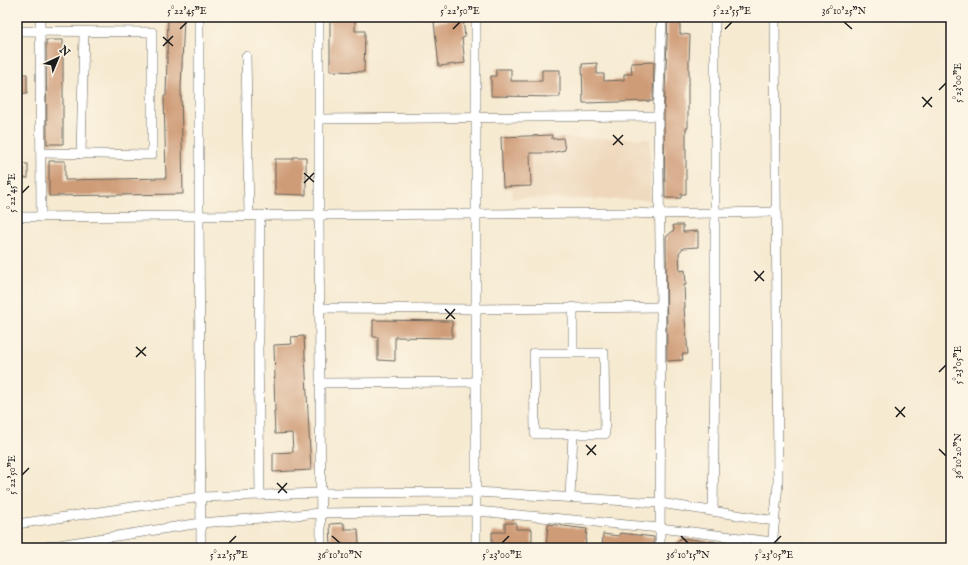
<svg xmlns="http://www.w3.org/2000/svg" width="968" height="565" viewBox="0 0 968 565" font-family="'IM FELL English',serif">
	<style>
		.built { fill: #eed7bb }
		.building { fill: #cf9c78 }
		.lines { fill: none; stroke-linecap: round; stroke-linejoin: round }
		.street-casing { stroke: #68645b; stroke-width: 10 }
		.street { stroke: #fff; stroke-width: 9 }
		.ticks { fill: none; stroke: #1c1c1c; stroke-width: 1.5 }
		.neatline { fill: none; stroke: #1c1c1c; stroke-width: 1.5 }
		.ticks-label { font-size: 10px; text-anchor: middle; fill: #1c1c1c }
	</style>
	<rect width="100%" height="100%" fill="#fcf5e5"/>
	<filter id="ink" filterUnits="userSpaceOnUse"><feTurbulence type="fractalNoise" baseFrequency=".025" numOctaves="2"/><feDisplacementMap in="SourceGraphic" scale="8" xChannelSelector="R" yChannelSelector="G"/><feConvolveMatrix kernelMatrix="1 2 1 2 8 2 1 2 1" color-interpolation-filters="sRGB"/></filter>
	<filter id="wash" filterUnits="userSpaceOnUse"><feTurbulence type="fractalNoise" baseFrequency=".012" numOctaves="4" result="noise"/><feDisplacementMap in="SourceGraphic" scale="16" xChannelSelector="R" yChannelSelector="G"/><feGaussianBlur stdDeviation="0.9" result="paint"/><feColorMatrix in="noise" values="0 0 0 0 0 0 0 0 0 0 0 0 0 0 0 0 0 1.4 0 .05"/><feComposite in="paint" operator="in"/></filter>
	<g filter="url(#wash)">
		<rect width="100%" height="100%" fill="#f6ead1"/>
		<polygon class="built" points="503,137 650,139 650,200 512,198 512,189 503,189"/>
		<g id="blocks">
			<g class="building">
				<polygon points="168,17 184,17 181,88 183,194 49,196 49,161 65,161 65,180 166,178 164,96 166,96"/>
				<polygon points="330,17 355,17 355,31 365,31 364,72 330,71"/>
				<polygon points="668,17 680,17 680,34 690,35 689,61 689,83 688,83 688,128 686,128 686,194 681,194 681,198 665,198 664,116"/>
				<polygon points="463,19 465,37 462,38 465,63 439,66 434,22"/>
				<polygon points="46,40 63,40 63,144 47,144"/>
				<polygon points="654,62 653,101 583,103 582,64 597,63 597,74 604,74 604,81 624,80 624,74 632,74 631,63"/>
				<polygon points="496,69 511,69 511,81 542,81 542,70 560,70 560,97 491,96 491,76 496,76"/>
				<polygon points="17,74 27,74 27,93 17,94"/>
				<polygon points="552,135 552,139 563,138 565,150 550,153 530,153 531,186 503,187 501,137"/>
				<polygon points="293,157 306,157 306,195 275,194 275,159 293,159"/>
				<rect x="17" y="164" width="11" height="14"/>
				<polygon points="673,225 683,225 683,232 698,231 698,247 683,248 679,253 680,271 685,270 686,285 684,285 685,308 684,308 688,354 682,354 683,360 667,361 666,237 674,230"/>
				<polygon points="373,320 452,321 452,338 395,337 395,361 378,360 378,337 373,337"/>
				<polygon points="304,336 311,470 273,472 273,453 293,452 292,433 275,434 274,411 275,411 274,378 275,378 274,345 292,344 291,337"/>
				<polygon points="344,523 344,529 358,529 359,544 357,544 357,548 331,548 330,524"/>
				<polygon points="505,523 516,523 516,529 532,529 532,548 492,548 492,532 505,532"/>
				<polygon points="548,524 587,529 585,548 546,548"/>
				<polygon points="620,533 654,537 654,548 602,548 603,534 619,536"/>
				<polygon points="681,538 716,542 716,548 670,548"/>
			</g>
		</g>
	</g>
	<g filter="url(#ink)">
		<use href="#blocks" fill-opacity="0" stroke="#68645b" stroke-width="1"/>
		<g class="lines">
			<defs>
				<g id="street">
					<polyline points="40,17 41,217"/>
					<polyline points="199,17 199,216 201,548"/>
					<polyline points="319,17 319,215 321,548"/>
					<polyline points="17,31 152,32 152,155 41,153"/>
					<polyline points="246,56 249,215"/>
					<polyline points="319,119 658,116"/>
					<polyline points="81,154 84,32"/>
					<polyline points="17,217 627,213 660,214 776,212"/>
					<polyline points="573,307 573,353 604,353 605,434 535,434 534,353 573,353"/>
					<polyline points="319,308 476,309 661,307"/>
					<polyline points="320,383 476,382"/>
					<polyline points="260,495 258,348 259,337 260,215"/>
					<polyline points="570,497 573,434"/>
					<polyline points="713,511 715,372 715,17"/>
					<polyline points="17,524 201,497 321,493 476,492 660,503 775,521"/>
					<polyline points="772,547 778,484 775,17"/>
					<polyline points="39,548 201,523 321,513 476,511 660,528 773,542"/>
					<polyline points="476,548 476,17"/>
					<polyline points="660,548 661,307 658,116 662,17"/>
				</g>
			</defs>
			<use href="#street" class="street-casing"/>
			<use href="#street" class="street"/>
		</g>
	</g>
	<path class="ticks" d="M844,22l8,7M180,29l7,-7M453,29l7,-7M725,29l7,-7M163,37l10,9M163,46l10,-10M939,90l7,-7M922,97l10,10M923,107l9,-10M613,135l10,10M613,145l10,-10M304,173l10,9M304,183l10,-10M22,193l7,-7M754,271l10,10M755,281l9,-10M445,309l10,10M446,319l9,-10M136,347l10,9M136,357l10,-10M939,372l7,-7M895,407l10,10M896,417l9,-10M586,445l10,10M939,449l7,7M587,455l9,-10M22,475l7,-7M277,483l10,10M278,493l9,-10M332,536l8,7M681,536l7,7M229,543l7,-7M502,543l7,-7M774,543l7,-7"/>
	<rect width="968" height="565" fill="none" stroke="#fcf5e5" stroke-width="44"/>
	<g transform="translate(58 58) rotate(44)" stroke="#fcf5e5" stroke-width="3" paint-order="stroke">
	<path d="M0-3L7 15L0 10L-7 15Z" fill="#1c1c1c"/>
	<text y="-6" font-size="11" font-weight="bold" text-anchor="middle" fill="#1c1c1c">N</text>
	</g>
	<rect x="22" y="22" width="924" height="521" class="neatline"/>
	<g class="ticks-label">
		<text x="187" y="14">5°22'45"E</text>
		<text x="460" y="14">5°22'50"E</text>
		<text x="732" y="14">5°22'55"E</text>
		<text x="844" y="14">36°10'25"N</text>
		<text transform="translate(957 83) rotate(-90)" y="4">5°23'00"E</text>
		<text transform="translate(11 193) rotate(-90)" y="4">5°22'45"E</text>
		<text transform="translate(957 365) rotate(-90)" y="4">5°23'05"E</text>
		<text transform="translate(957 456) rotate(-90)" y="4">36°10'20"N</text>
		<text transform="translate(11 475) rotate(-90)" y="4">5°22'50"E</text>
		<text x="229" y="558">5°22'55"E</text>
		<text x="340" y="558">36°10'10"N</text>
		<text x="502" y="558">5°23'00"E</text>
		<text x="688" y="558">36°10'15"N</text>
		<text x="774" y="558">5°23'05"E</text>
	</g>
</svg>
